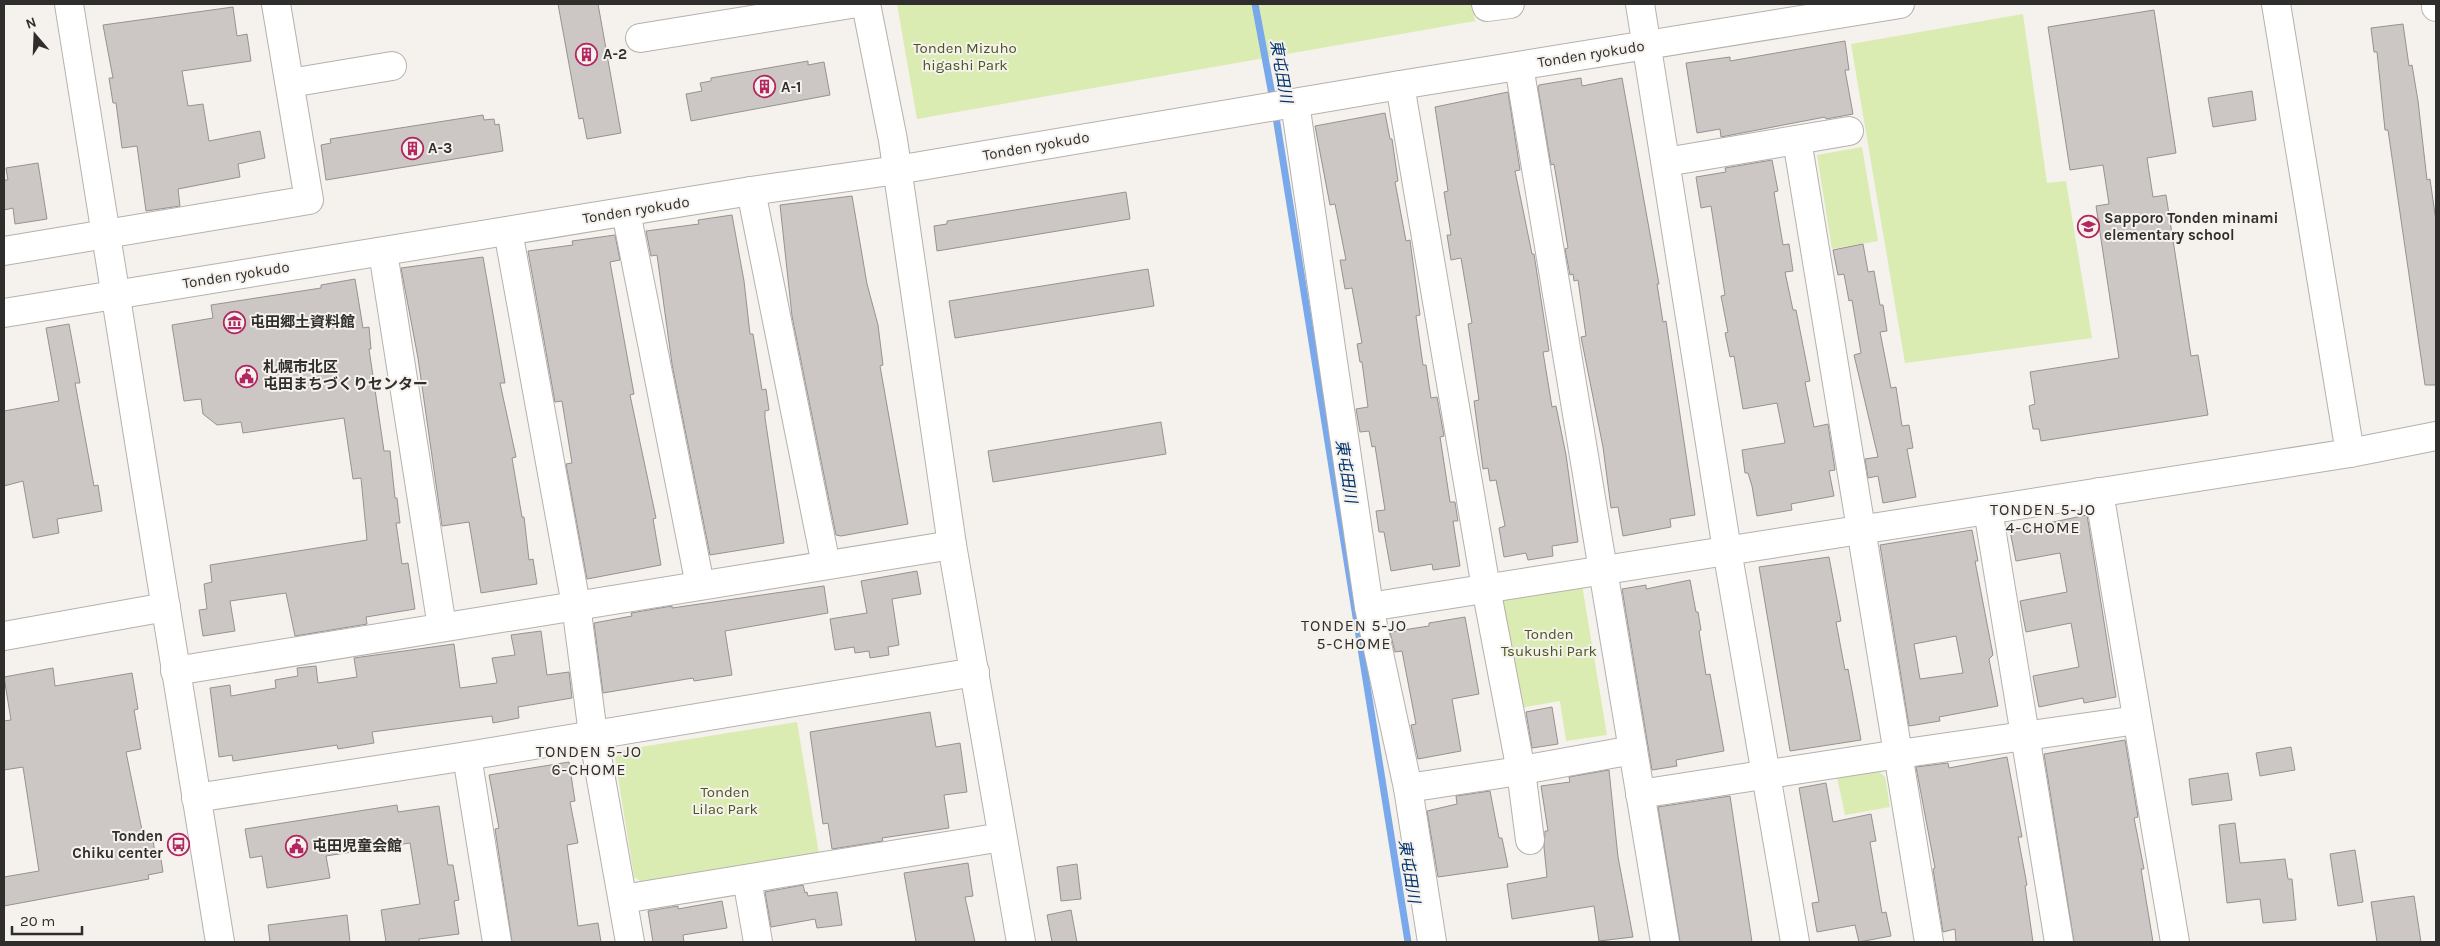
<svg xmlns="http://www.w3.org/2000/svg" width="2440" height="946" viewBox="0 0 2440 946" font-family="Karla,'Noto Sans JP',sans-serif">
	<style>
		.green { fill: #daecb1 }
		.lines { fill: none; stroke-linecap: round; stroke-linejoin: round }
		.stream { stroke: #79a9ea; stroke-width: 7 }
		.building { fill: #ccc7c4; stroke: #979290; fill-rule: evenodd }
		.minor-casing { stroke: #b5b1ad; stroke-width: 30 }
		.minor { stroke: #fff; stroke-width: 28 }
		.labels { text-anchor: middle; stroke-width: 4; stroke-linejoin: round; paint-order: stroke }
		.park-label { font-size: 15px; fill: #49571d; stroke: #f5f1ed }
		.poi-label { font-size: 15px; font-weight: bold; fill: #302e2d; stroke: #f5f1ed; text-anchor: start }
		.street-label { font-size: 15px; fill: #302e2d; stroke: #f5f1ed }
		.water-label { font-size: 16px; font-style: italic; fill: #01336c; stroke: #f5f1ed }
		.neighbourhood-label { font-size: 16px; letter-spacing: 1px; fill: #302e2d; stroke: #f5f1ed }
	</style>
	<rect width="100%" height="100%" fill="#f5f1ed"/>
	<g class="green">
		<polygon points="897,4 1472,4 1475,21 917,119"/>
		<polygon points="2023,14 2047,183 2066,181 2092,338 1905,363 1851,44"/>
		<polygon points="1862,147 1878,241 1832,249 1817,155"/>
		<polygon points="1582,585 1607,735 1566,741 1560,701 1519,708 1499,600"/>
		<polygon points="797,722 819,854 642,882 634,877 615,758 622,750"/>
		<polygon points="1877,770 1885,777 1890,807 1845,815 1837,777"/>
	</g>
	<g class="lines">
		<g class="stream">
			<polyline points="1255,4 1273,100"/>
			<polyline points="1275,111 1408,942"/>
		</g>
	</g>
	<g class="building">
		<polygon points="558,4 598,4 621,133 587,139 583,118 579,119"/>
		<polygon points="233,7 237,36 247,34 251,61 182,71 188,106 203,104 209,141 260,131 265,158 238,164 240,177 178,189 180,206 146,211 137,146 122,148 116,103 113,103 109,78 113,78 103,25"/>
		<polygon points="2154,10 2176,153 2147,158 2153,197 2166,195 2191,356 2198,355 2208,415 2041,441 2039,429 2033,429 2029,406 2035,404 2030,372 2119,358 2096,206 2109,204 2103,165 2070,170 2048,27"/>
		<polygon points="2403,24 2409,66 2412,65 2418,101 2427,180 2430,179 2436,221 2436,385 2425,385 2388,130 2385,130 2377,52 2374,52 2371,28"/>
		<polygon points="1845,41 1849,70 1845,70 1853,114 1826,119 1825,117 1721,137 1720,129 1697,133 1686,63 1730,57 1730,61"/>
		<polygon points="808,61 808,65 824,62 830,95 691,121 686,94 702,91 700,83 711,81 711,78"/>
		<polygon points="1581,78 1582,86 1622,78 1659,284 1657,284 1663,322 1666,321 1695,515 1670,519 1671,527 1623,536 1618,507 1611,508 1603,447 1581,337 1586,336 1578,280 1574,281 1573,274 1570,275 1565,249 1568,248 1560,199 1554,164 1551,165 1538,88 1539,85"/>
		<polygon points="2252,91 2256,120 2213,127 2208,98"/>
		<polygon points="1508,92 1520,170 1515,171 1532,254 1534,254 1549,351 1543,352 1552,407 1556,406 1566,455 1578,542 1552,546 1553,556 1528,560 1526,553 1504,557 1499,528 1505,526 1496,480 1490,481 1488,468 1483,469 1474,401 1479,400 1468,324 1472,323 1461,258 1451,260 1447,235 1451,235 1444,192 1448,191 1435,107"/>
		<polygon points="1385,113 1390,139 1392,139 1398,181 1395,182 1406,241 1410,240 1420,315 1416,316 1423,365 1426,365 1431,398 1437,397 1444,436 1440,437 1450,502 1455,502 1458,521 1453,521 1460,566 1433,570 1432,564 1391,571 1384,532 1379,532 1376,511 1385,510 1375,446 1372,447 1369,431 1360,432 1356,409 1368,407 1362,362 1360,362 1357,344 1362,343 1352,288 1345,289 1340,260 1346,260 1335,204 1330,205 1315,126"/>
		<polygon points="483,115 484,120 494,119 495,125 499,124 503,151 326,180 321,145 331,143 330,139"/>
		<polygon points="1772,160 1778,191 1774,192 1783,245 1789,244 1793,271 1785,272 1793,310 1796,310 1810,381 1805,382 1814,427 1828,424 1835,470 1829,471 1834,496 1791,504 1792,510 1757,516 1752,486 1748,473 1745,473 1742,450 1785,443 1777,403 1743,409 1734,356 1730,357 1725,333 1728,332 1721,296 1725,295 1711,206 1701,208 1696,177 1726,172 1725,168"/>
		<polygon points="38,163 47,219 15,224 13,208 4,210 4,180 8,180 6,168"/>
		<polygon points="1126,192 1130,219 937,251 934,226 947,224 947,221"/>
		<polygon points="852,196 867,284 878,325 883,365 880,366 908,524 841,536 836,535 792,316 780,205"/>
		<polygon points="732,215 744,281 750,334 753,334 762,390 766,389 769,410 765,411 765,418 784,543 710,555 672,364 657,255 651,256 646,231 699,224 698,220"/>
		<polygon points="615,235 620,260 610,262 634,394 630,395 656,518 653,519 661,565 587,579 566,464 572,463 562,401 555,402 528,251 573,245 572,241"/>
		<polygon points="1863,244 1868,272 1874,271 1880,305 1883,305 1887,331 1880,332 1891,388 1896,387 1902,426 1909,425 1913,448 1907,449 1916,497 1883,503 1878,476 1868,478 1865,459 1878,457 1854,355 1861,353 1852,300 1849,301 1844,274 1838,275 1833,250"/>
		<polygon points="483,257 505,383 500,383 516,457 512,458 522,517 524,517 529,560 533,559 537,584 481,593 469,522 442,526 418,358 401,268"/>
		<polygon points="1148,269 1154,306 955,338 949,301"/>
		<polygon points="355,279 363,328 369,327 371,349 369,349 384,451 390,451 395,498 397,498 400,523 396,523 402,564 408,563 415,609 366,617 367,624 295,636 286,593 230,601 235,631 203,636 199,610 207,609 204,584 212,582 210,565 367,540 361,478 353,479 344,418 243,433 241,422 217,425 203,414 201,399 184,401 172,325 213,318 211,305 321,288 321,285"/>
		<polygon points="69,324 80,383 75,383 94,486 98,485 102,511 57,519 59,533 33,538 23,481 4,486 4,411 59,401 46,328"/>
		<polygon points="1161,422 1166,454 993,482 988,451"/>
		<polygon points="2087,515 2116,697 2084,703 2083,698 2039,707 2033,676 2079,667 2071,623 2026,632 2020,601 2067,592 2060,553 2016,561 2010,531"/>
		<path d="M1972,530l6,31h-3l18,94 -4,4 9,47 -59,11 1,4 -31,5 -29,-181zM1956,636l7,37 -43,6 -6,-35z"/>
		<polygon points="1829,557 1841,621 1836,622 1845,670 1848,669 1861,740 1790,751 1759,567"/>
		<polygon points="917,571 921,594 892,599 899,645 888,647 889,655 870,658 869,651 855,653 854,647 835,650 830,619 867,613 861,581"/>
		<polygon points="1690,580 1696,612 1698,612 1701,630 1699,631 1706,675 1710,674 1724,751 1676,760 1677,766 1652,770 1622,589 1646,585 1646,589"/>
		<polygon points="824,586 828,613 725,631 732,675 694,681 693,678 603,693 594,623 632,616 631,613 672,606 672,608"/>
		<polygon points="1465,617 1479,694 1452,699 1461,751 1418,759 1411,725 1416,724 1402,651 1395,652 1390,632 1429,626 1429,623"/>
		<polygon points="541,631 547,675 569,672 572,698 518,707 519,718 493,723 492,716 372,732 374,743 338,749 337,745 233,761 232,755 219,757 210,688 230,685 231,696 276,688 275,680 298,676 297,668 316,666 318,683 357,677 354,658 454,644 460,688 497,683 492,658 515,655 511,635"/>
		<polygon points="53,668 55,686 132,673 138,709 134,710 141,749 126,752 143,835 152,834 155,853 160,853 163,872 148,875 149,879 4,906 4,877 39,871 23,767 4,770 4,721 11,720 4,677"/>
		<polygon points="1552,707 1558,744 1532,748 1526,712"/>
		<polygon points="930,712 936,747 960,743 967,792 944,795 949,828 882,838 883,841 832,849 828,823 823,824 810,732"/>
		<polygon points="2125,740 2138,817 2134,818 2144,869 2141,869 2153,942 2074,942 2044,754"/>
		<polygon points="2291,747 2295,770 2260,776 2256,753"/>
		<polygon points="2007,757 2022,837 2018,837 2027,885 2025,886 2033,942 1956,942 1955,929 1943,932 1933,869 1935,868 1916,767 1948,763 1949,768"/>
		<polygon points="569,762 575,801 570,802 578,843 567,845 578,926 598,923 601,942 512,942 495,829 499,828 489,775"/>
		<polygon points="1609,770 1618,857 1633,937 1599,941 1594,906 1512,919 1507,884 1547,877 1544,847 1545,831 1548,831 1541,786 1570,782 1569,777"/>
		<polygon points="2228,773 2232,800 2192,805 2189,779"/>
		<polygon points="1826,783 1833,822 1871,814 1876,841 1870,842 1882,913 1886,912 1891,936 1859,942 1855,925 1817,932 1812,903 1819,902 1799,788"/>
		<polygon points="1490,791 1499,838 1502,838 1508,867 1438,877 1427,811 1457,804 1456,796"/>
		<polygon points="1730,796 1752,942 1680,942 1658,807"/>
		<polygon points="397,805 398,812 439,806 448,865 453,865 459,900 454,901 459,934 419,939 419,942 386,942 381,910 420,904 410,843 326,856 330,878 267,888 262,856 250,858 245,829"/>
		<polygon points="2235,823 2240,863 2285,859 2288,879 2292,879 2296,920 2263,923 2260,899 2227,903 2219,825"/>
		<polygon points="2355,850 2363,902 2338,906 2330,854"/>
		<polygon points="968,863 973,896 965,897 975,942 916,942 904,873"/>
		<polygon points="1077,864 1081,899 1061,901 1057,867"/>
		<polygon points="803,885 805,893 807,892 808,896 837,892 842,925 817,928 815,919 771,927 765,892"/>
		<polygon points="2414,896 2421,942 2377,942 2371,902"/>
		<polygon points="722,901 727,928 683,935 684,942 653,942 648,911 678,906 678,909"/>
		<polygon points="1071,910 1077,942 1052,942 1047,915"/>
		<polygon points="347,915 350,942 270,942 268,925"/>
	</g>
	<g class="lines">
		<defs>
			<g id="minor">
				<path d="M69,4c51,312 99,626 151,938"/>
				<polyline points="866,4 893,140 952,545 1021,942"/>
				<polyline points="1486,4 1487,7 1510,4"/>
				<polyline points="1640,4 1727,550 1795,942"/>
				<polyline points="2276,4 2350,453"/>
				<polyline points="2436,4 2436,7"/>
				<polyline points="640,38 851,4"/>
				<polyline points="1519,66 1665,942"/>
				<polyline points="290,83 392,66"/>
				<polyline points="1400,85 1486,588 1521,771 1530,840"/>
				<polyline points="1295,103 1369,607 1408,788 1432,942"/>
				<polyline points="1797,140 1929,942"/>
				<polyline points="1666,162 1849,131"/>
				<polyline points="751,191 826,565"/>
				<polyline points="626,212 700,585"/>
				<polyline points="508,231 576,605 593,734 630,942"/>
				<polyline points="4,251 309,200 276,4"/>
				<polyline points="383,252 442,627"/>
				<polyline points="4,313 751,191 897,170 1400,85 1900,4"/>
				<polyline points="2099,492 2175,942"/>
				<polyline points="1988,510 2059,942"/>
				<polyline points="1369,607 2350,453 2436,436"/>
				<polyline points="4,636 166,607"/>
				<polyline points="175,671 952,545"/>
				<polyline points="467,756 497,942"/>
				<polyline points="1408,788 1506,773 1633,750"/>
				<polyline points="1640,794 1899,754 2137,720"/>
				<polyline points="196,798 467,756 975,672"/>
				<polyline points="747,879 758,942"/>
				<polyline points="623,899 1002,837"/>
			</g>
		</defs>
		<use href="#minor" class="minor-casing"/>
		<use href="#minor" class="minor"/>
	</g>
	<defs>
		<symbol id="building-ring" viewBox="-11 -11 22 22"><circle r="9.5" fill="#f5f1ed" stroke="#b22661" stroke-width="1.5"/><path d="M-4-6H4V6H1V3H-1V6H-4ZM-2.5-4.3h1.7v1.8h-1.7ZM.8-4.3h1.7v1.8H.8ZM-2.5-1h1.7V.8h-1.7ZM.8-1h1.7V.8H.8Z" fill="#b22661"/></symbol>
		<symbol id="school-ring" viewBox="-11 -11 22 22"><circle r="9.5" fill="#f5f1ed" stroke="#b22661" stroke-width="1.5"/><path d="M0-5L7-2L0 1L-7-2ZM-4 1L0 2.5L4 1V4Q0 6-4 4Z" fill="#b22661"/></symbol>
		<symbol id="museum-ring" viewBox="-11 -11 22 22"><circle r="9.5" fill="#f5f1ed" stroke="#b22661" stroke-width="1.5"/><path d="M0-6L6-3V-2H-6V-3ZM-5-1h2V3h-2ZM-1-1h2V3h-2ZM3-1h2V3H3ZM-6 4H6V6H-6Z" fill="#b22661"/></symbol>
		<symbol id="civic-ring" viewBox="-11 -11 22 22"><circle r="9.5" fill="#f5f1ed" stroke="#b22661" stroke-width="1.5"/><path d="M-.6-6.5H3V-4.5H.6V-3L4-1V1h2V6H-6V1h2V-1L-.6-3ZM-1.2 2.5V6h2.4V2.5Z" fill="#b22661"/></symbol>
		<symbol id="bus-ring" viewBox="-11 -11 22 22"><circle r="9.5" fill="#f5f1ed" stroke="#b22661" stroke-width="1.5"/><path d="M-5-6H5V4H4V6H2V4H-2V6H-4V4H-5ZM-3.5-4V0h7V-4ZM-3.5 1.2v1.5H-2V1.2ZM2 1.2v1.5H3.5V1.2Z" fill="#b22661"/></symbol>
	</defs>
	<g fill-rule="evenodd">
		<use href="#building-ring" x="574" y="42" width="25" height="25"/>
		<use href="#building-ring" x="752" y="74" width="25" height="25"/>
		<use href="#building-ring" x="400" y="136" width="25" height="25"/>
		<use href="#school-ring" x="2076" y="214" width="25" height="25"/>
		<use href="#museum-ring" x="222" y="310" width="25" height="25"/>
		<use href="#civic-ring" x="234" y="364" width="25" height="25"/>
		<use href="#bus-ring" x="166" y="832" width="25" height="25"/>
		<use href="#civic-ring" x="284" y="834" width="25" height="25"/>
	</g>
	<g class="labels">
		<g class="park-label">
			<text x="965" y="53">Tonden Mizuho<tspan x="965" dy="17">higashi Park</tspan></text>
			<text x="1549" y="639">Tonden<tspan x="1549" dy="17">Tsukushi Park</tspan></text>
			<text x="725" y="797">Tonden<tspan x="725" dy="17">Lilac Park</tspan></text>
		</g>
		<g class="poi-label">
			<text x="603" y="59">A-2</text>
			<text x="781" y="92">A-1</text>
			<text x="428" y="153">A-3</text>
			<text x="2104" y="223">Sapporo Tonden minami<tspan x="2104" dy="17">elementary school</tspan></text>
			<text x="250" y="327">屯田郷土資料館</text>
			<text x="263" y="372">札幌市北区<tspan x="263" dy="17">屯田まちづくりセンター</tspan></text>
			<text x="163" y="841" text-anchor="end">Tonden<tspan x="163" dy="17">Chiku center</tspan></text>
			<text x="312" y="851">屯田児童会館</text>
		</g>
		<g class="street-label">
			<text transform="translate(1591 54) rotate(-9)" y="5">Tonden ryokudo</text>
			<text transform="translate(1036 146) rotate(-10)" y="5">Tonden ryokudo</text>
			<text transform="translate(636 210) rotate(-9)" y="5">Tonden ryokudo</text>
			<text transform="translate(236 275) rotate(-9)" y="5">Tonden ryokudo</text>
		</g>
		<g class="water-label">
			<text transform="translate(1282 71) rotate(80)" y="6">東屯田川</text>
			<text transform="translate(1347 471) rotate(81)" y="6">東屯田川</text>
			<text transform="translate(1410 871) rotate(81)" y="6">東屯田川</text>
		</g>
		<g class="neighbourhood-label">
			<text x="2043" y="515">TONDEN 5-JO<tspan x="2043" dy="18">4-CHOME</tspan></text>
			<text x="1354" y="631">TONDEN 5-JO<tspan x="1354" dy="18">5-CHOME</tspan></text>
			<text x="589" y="757">TONDEN 5-JO<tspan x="589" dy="18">6-CHOME</tspan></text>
		</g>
	</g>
	<rect width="2440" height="946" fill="none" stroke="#302e2d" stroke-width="10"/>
	<g transform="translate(35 35) rotate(341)" stroke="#f5f1ed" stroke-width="4" paint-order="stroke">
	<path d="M0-4L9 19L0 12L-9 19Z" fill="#302e2d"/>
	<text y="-8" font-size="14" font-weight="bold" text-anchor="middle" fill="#302e2d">N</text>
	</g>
	<path d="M12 926v8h70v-8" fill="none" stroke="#302e2d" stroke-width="2.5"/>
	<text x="20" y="926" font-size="15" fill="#302e2d" stroke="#f5f1ed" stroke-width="4" paint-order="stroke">20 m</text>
</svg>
